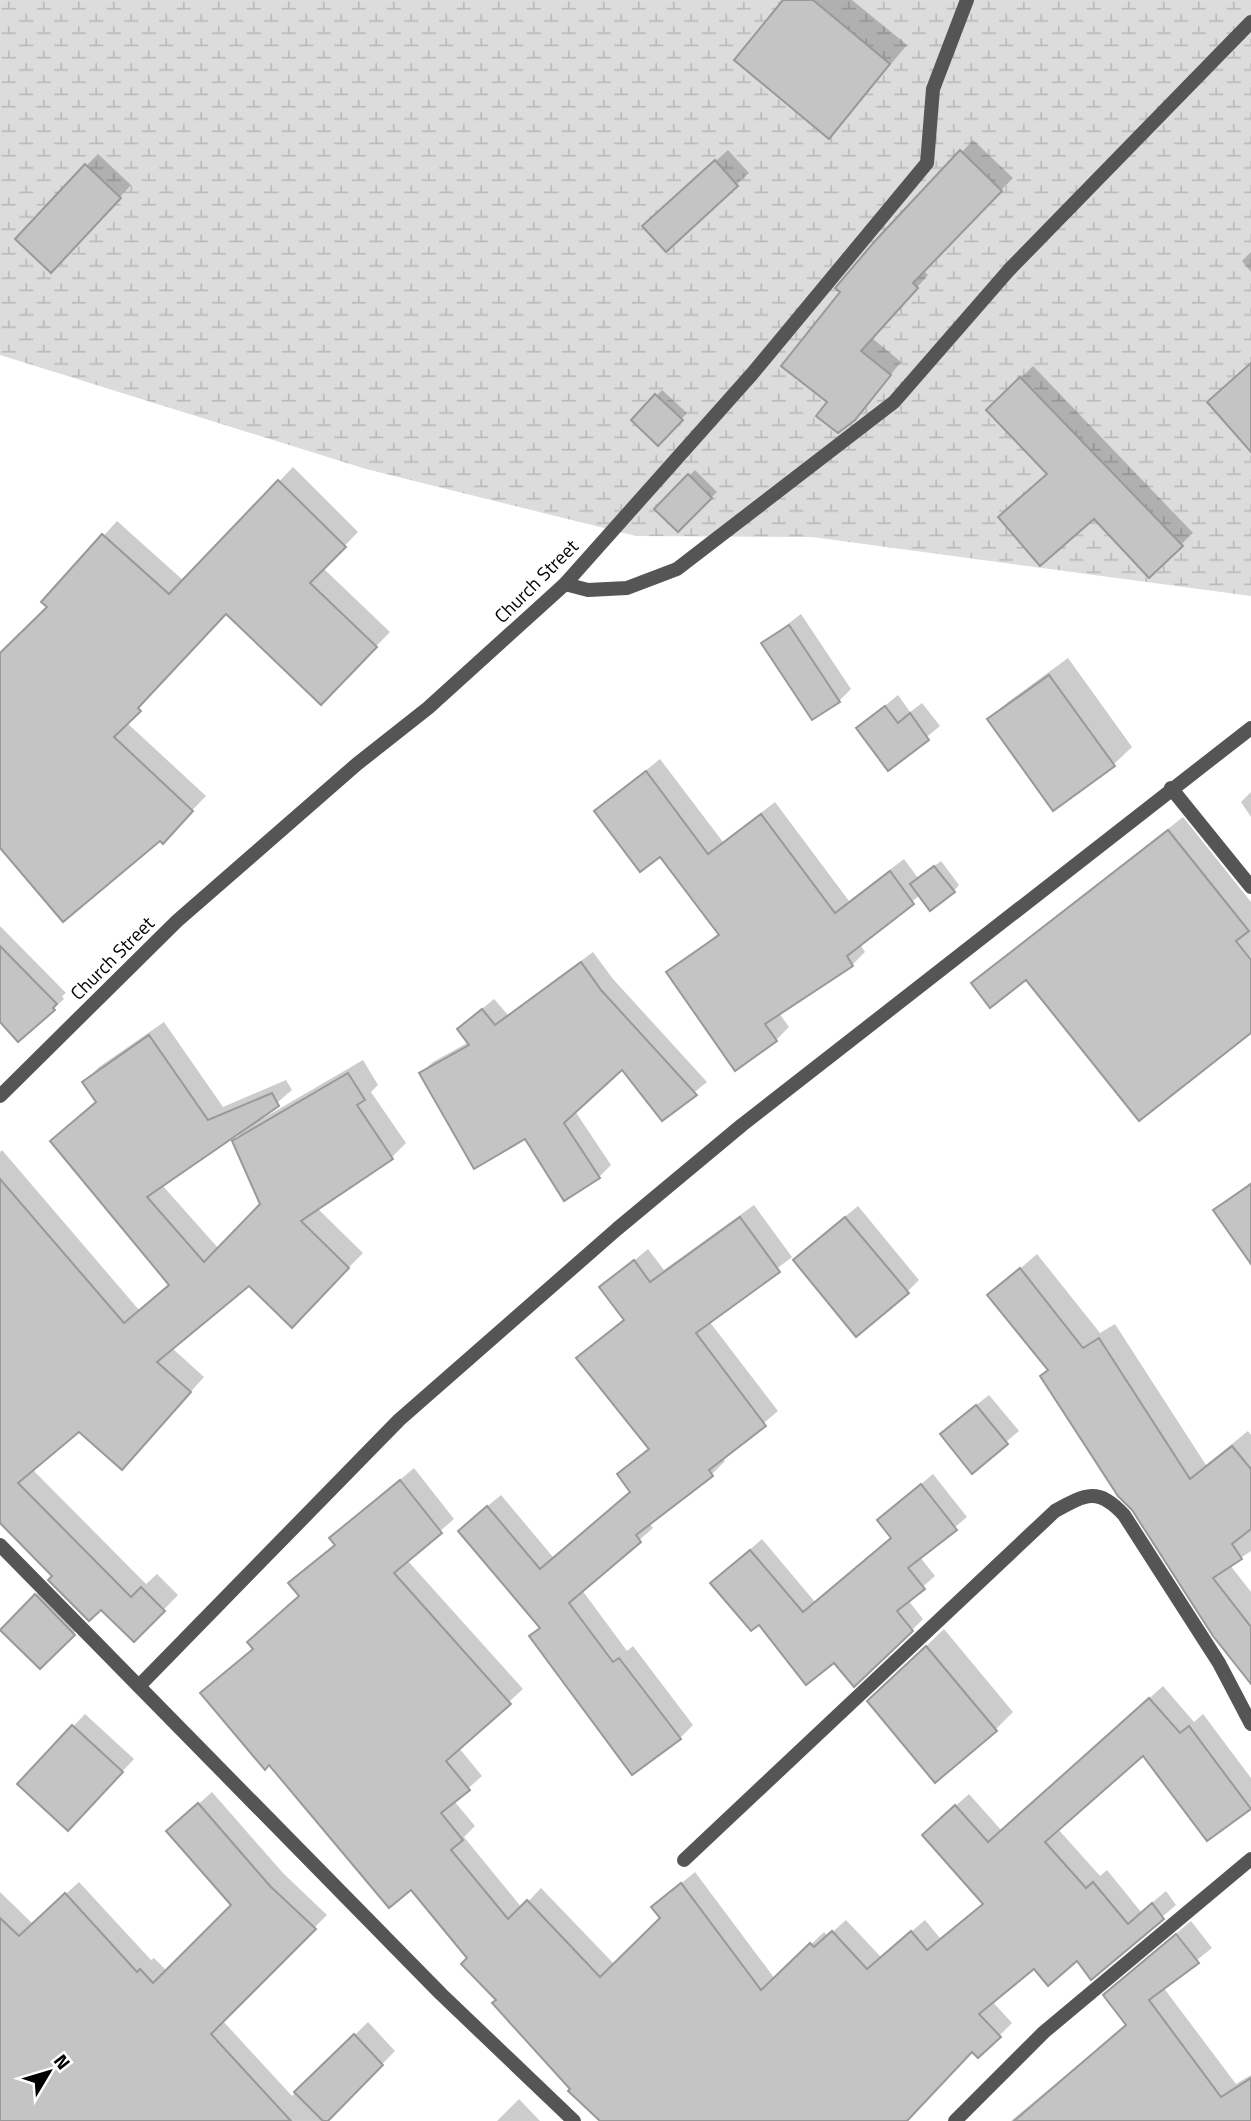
<svg xmlns="http://www.w3.org/2000/svg" width="1251" height="2121" viewBox="0 0 1251 2121" font-family="'Titillium Web',sans-serif">
	<style>
		.wetland { fill: url(#wetland-marsh) }
		.shadow { fill: #0003; fill-rule: evenodd }
		.building { fill: #c4c4c4; stroke: #999; stroke-width: 2 }
		.lines { fill: none; stroke-linecap: round; stroke-linejoin: round }
		.street { stroke: #555; stroke-width: 14 }
		.labels { text-anchor: middle; stroke-width: 5; stroke-linejoin: round; paint-order: stroke }
		.street-label { font-size: 19px; fill: #000; stroke: #fff }
	</style>
	<defs>
		<pattern id="wetland-marsh" width="20" height="14" patternUnits="userSpaceOnUse" patternTransform="scale(1.75)"><rect width="20" height="14" fill="#dcdcdc"/><path d="M1 5h8M5 5V1M11 12h8M15 12V8" fill="none" stroke="#bbb"/></pattern>
	</defs>
	<rect width="100%" height="100%" fill="#fff"/>
	<polygon class="wetland" points="0,0 1251,0 1251,596 812,537 636,536 366,469 0,355"/>
	<g class="shadow">
		<polygon points="785,0 852,0 907,45 829,137"/>
		<polygon points="973,140 1013,178 923,270 928,275 872,338 901,362 854,419 829,402 962,152"/>
		<polygon points="728,150 749,173 666,250 657,215"/>
		<polygon points="98,154 131,185 63,259 86,166"/>
		<polygon points="1251,252 1251,272 1242,261"/>
		<polygon points="1033,366 1193,533 1149,575 988,410"/>
		<polygon points="662,390 687,413 658,443 634,420"/>
		<polygon points="293,467 358,532 323,568 390,632 321,703 226,612 126,722 206,796 176,827 160,838 0,845 0,654 49,607 44,602 117,521 184,581"/>
		<polygon points="695,470 717,492 678,530 656,509"/>
		<polygon points="801,614 851,689 839,701 763,643"/>
		<polygon points="1068,658 1132,747 1114,764 1054,809 990,719 1008,702"/>
		<polygon points="898,695 910,712 922,703 940,726 889,768 858,728"/>
		<polygon points="660,759 723,842 775,802 849,901 904,859 918,878 941,861 959,885 954,891 920,895 860,944 865,952 852,965 779,1013 789,1027 776,1040 669,973 719,933 660,854 596,811"/>
		<polygon points="1251,792 1251,817 1241,802"/>
		<polygon points="1183,817 1251,902 1251,1030 1026,977 973,983"/>
		<polygon points="0,926 66,993 62,996 64,999 24,1035 0,1010"/>
		<polygon points="593,952 613,979 707,1082 663,1118 623,1067 575,1111 611,1165 599,1177 565,1198 525,1137 421,1073 433,1062 469,1042 471,1018 494,999 508,1015"/>
		<path d="M164,1022l59,85 63,-27 6,10 -33,28 1,2 103,-60 15,25 -7,7 35,51 -14,14 -75,51 46,45 -71,72 -43,-41 -77,64 32,29 -68,76 -57,-24 -47,40 114,115 11,-10 21,21 -44,45 -33,-33 -46,-31 -55,-63v-361l2,-2 137,160 32,-26 -119,-143 45,-40 -13,-19 15,-15zM247,1126l-13,15 28,64 -43,44 -57,-64z"/>
		<polygon points="1251,1182 1251,1240 1216,1210"/>
		<polygon points="754,1205 792,1257 709,1321 778,1411 722,1458 725,1461 712,1474 649,1523 653,1528 582,1590 627,1651 633,1646 693,1725 680,1738 532,1636 541,1627 473,1518 501,1495 553,1557 632,1491 619,1474 650,1447 578,1358 625,1319 602,1288 648,1249 664,1270"/>
		<polygon points="858,1206 919,1280 907,1292 807,1248"/>
		<polygon points="1037,1254 1100,1333 1115,1324 1206,1465 1248,1431 1251,1435 1251,1551 1230,1565 1251,1592 1251,1648 1133,1509 1042,1376 1049,1369 990,1295"/>
		<polygon points="989,1395 1019,1431 972,1471 954,1423"/>
		<polygon points="414,1468 454,1519 407,1560 523,1689 459,1748 482,1776 454,1801 475,1826 464,1837 522,1908 541,1888 615,1965 662,1918 667,1895 695,1872 775,1979 824,1932 828,1936 846,1920 881,1957 925,1920 940,1938 984,1903 937,1822 969,1794 1002,1831 1163,1686 1194,1722 1203,1714 1251,1778 1251,1806 1207,1839 1143,1753 1058,1829 1100,1876 1107,1870 1141,1912 1166,1891 1176,1905 1092,1977 1078,1958 1034,1966 992,2001 1012,2023 999,2036 973,2050 904,2121 603,2121 498,2000 470,1958 411,1887 215,1681 254,1648 301,1596 290,1583 336,1544 331,1538"/>
		<polygon points="933,1474 967,1517 920,1557 935,1576 908,1600 923,1619 912,1630 835,1660 724,1572 762,1539 815,1602 892,1537 879,1520"/>
		<polygon points="41,1590 79,1628 40,1667 2,1629"/>
		<polygon points="944,1629 1013,1712 995,1730 887,1684"/>
		<polygon points="85,1714 134,1759 80,1817 19,1784"/>
		<polygon points="212,1792 283,1873 327,1915 222,2020 292,2096 368,2022 395,2051 326,2121 0,2121 0,1892 33,1924 79,1882 151,1960 154,1958 167,1971 233,1905 182,1819"/>
		<polygon points="1191,1921 1212,1948 1163,1987 1236,2084 1251,2075 1251,2121 1011,2121 1127,2024 1120,1981"/>
		<polygon points="519,2099 540,2121 497,2121"/>
	</g>
	<g class="building">
		<polygon points="783,0 813,0 890,64 829,139 734,60"/>
		<polygon points="960,150 1002,191 913,283 918,288 861,351 891,375 855,420 838,433 816,416 827,402 781,366 840,292 835,288 875,241"/>
		<polygon points="715,160 738,186 666,252 642,226"/>
		<polygon points="85,164 121,198 51,273 15,239"/>
		<polygon points="1251,363 1251,452 1207,402"/>
		<polygon points="1020,377 1183,546 1149,578 1094,519 1040,566 998,517 1047,474 986,410"/>
		<polygon points="655,394 683,420 658,446 631,420"/>
		<polygon points="688,474 712,498 678,532 654,509"/>
		<polygon points="278,480 346,547 310,583 377,647 321,705 226,614 138,708 141,711 114,737 193,811 163,844 160,841 63,922 0,848 0,653 47,607 41,602 102,534 169,594"/>
		<polygon points="789,625 840,702 812,720 761,643"/>
		<polygon points="1049,675 1115,766 1053,811 987,719"/>
		<polygon points="885,706 898,723 910,713 929,740 888,771 856,728"/>
		<polygon points="646,771 708,854 761,814 835,913 890,871 914,904 847,956 853,966 765,1024 777,1041 735,1071 666,972 719,935 660,857 640,872 594,811"/>
		<polygon points="1168,830 1249,931 1236,941 1251,960 1251,1033 1139,1121 1026,980 990,1008 971,983"/>
		<polygon points="934,866 955,892 930,911 910,884"/>
		<polygon points="0,946 57,1004 53,1008 55,1010 18,1042 0,1022"/>
		<polygon points="581,962 601,990 697,1095 662,1121 622,1070 564,1123 600,1178 564,1201 525,1139 474,1169 419,1073 469,1045 457,1029 482,1009 495,1025"/>
		<polygon points="149,1035 208,1120 272,1093 279,1106 147,1197 204,1262 260,1204 232,1141 348,1073 365,1100 357,1105 393,1159 301,1221 349,1268 292,1328 249,1286 157,1362 191,1392 122,1470 79,1432 18,1483 131,1597 141,1587 165,1611 134,1642 101,1610 89,1621 48,1580 52,1576 0,1523 0,1179 124,1323 169,1285 50,1141 96,1102 82,1082"/>
		<polygon points="1251,1184 1251,1264 1213,1210"/>
		<polygon points="740,1217 780,1272 696,1333 766,1426 709,1470 713,1476 636,1535 641,1542 569,1603 613,1662 619,1658 681,1739 632,1775 529,1636 540,1628 458,1531 487,1506 540,1569 630,1492 617,1474 649,1449 576,1358 624,1320 599,1287 634,1260 650,1282"/>
		<polygon points="845,1217 909,1293 856,1337 793,1260"/>
		<polygon points="1020,1268 1083,1348 1099,1338 1190,1479 1232,1446 1251,1469 1251,1529 1232,1544 1242,1559 1213,1578 1251,1627 1251,1684 1213,1636 1132,1510 1118,1496 1040,1376 1048,1370 987,1295"/>
		<polygon points="976,1405 1008,1444 972,1474 940,1434"/>
		<polygon points="400,1480 442,1533 394,1573 511,1704 446,1761 470,1790 441,1813 463,1840 451,1850 508,1919 527,1900 600,1977 660,1918 651,1907 681,1883 761,1990 810,1943 814,1947 832,1931 867,1969 911,1931 927,1950 983,1904 922,1835 955,1805 988,1842 1149,1698 1180,1733 1189,1726 1251,1809 1207,1841 1143,1756 1045,1842 1086,1888 1093,1882 1128,1924 1152,1903 1164,1919 1091,1980 1077,1961 1048,1986 1034,1969 979,2014 1001,2037 978,2058 972,2052 907,2121 600,2121 568,2091 570,2089 492,2003 496,2000 461,1964 467,1958 411,1890 389,1908 269,1765 265,1770 200,1693 253,1649 247,1642 299,1596 288,1583 335,1545 329,1538"/>
		<polygon points="921,1484 957,1530 908,1568 925,1589 897,1611 913,1631 854,1687 834,1663 806,1685 759,1625 751,1631 710,1583 750,1550 803,1612 891,1538 877,1520"/>
		<polygon points="35,1594 75,1635 40,1669 0,1630"/>
		<polygon points="926,1646 997,1731 935,1783 867,1701"/>
		<polygon points="72,1725 123,1772 68,1831 17,1784"/>
		<polygon points="198,1803 270,1886 316,1929 211,2034 291,2121 0,2121 0,1918 19,1936 65,1893 137,1972 140,1969 153,1983 231,1905 166,1831"/>
		<polygon points="1176,1934 1199,1963 1149,2000 1221,2097 1251,2078 1251,2121 1014,2121 1126,2025 1103,1995"/>
		<polygon points="354,2034 383,2065 328,2121 323,2121 294,2092"/>
	</g>
	<g class="lines">
		<g class="street">
			<polyline points="565,584 588,590 627,588 677,569 894,402 1009,270 1251,22"/>
			<polyline points="1171,788 1251,887"/>
			<polyline points="0,1096 177,921 357,764 428,708 565,584 752,374 927,163 933,89 967,0"/>
			<polyline points="0,1545 441,1994 574,2121"/>
			<polyline points="139,1686 399,1420 617,1229 742,1125 1251,728"/>
			<path d="M684,1860l371,-349c31,-17 43,-24 69,4l95,148 32,61"/>
			<polyline points="955,2121 1044,2032 1251,1859"/>
		</g>
	</g>
	<g class="labels">
		<g class="street-label">
			<text transform="translate(536 581) rotate(-45)" y="7">Church Street</text>
			<text transform="translate(112 958) rotate(-45)" y="7">Church Street</text>
		</g>
	</g>
	<g transform="translate(49 2072) rotate(52)" stroke="#ffffff" stroke-width="5" paint-order="stroke">
	<path d="M0-5L12 26L0 18L-12 26Z" fill="#000000"/>
	<text y="-10" font-size="19" font-weight="bold" text-anchor="middle" fill="#000000">N</text>
	</g>
</svg>
